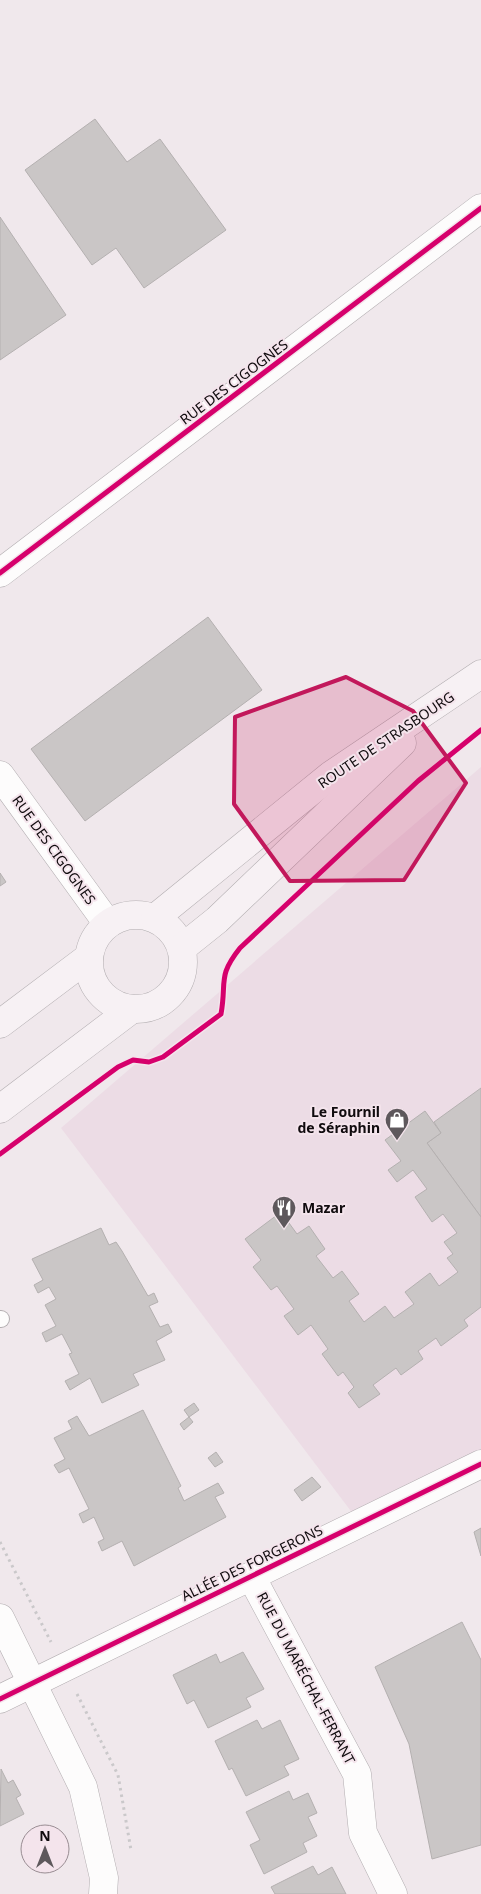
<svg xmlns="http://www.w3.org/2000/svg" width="481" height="1894" viewBox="0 0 481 1894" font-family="'Noto Sans',sans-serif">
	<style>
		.built { fill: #ecdce5 }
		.building { fill: #cac6c6; stroke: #b4b0b0 }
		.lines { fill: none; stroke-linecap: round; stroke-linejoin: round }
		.lane-casing { stroke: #b2adb0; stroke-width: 18 }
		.street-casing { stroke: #b2adb0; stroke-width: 29 }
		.secondary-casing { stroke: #b2adb0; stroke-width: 29 }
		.path { stroke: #cac8ca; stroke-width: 3; stroke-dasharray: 2.5 4; stroke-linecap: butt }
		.lane { stroke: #fdfcfc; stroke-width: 16 }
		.street { stroke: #fdfcfc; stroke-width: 28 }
		.secondary { stroke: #f7f1f4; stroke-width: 28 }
		.cycleway-casing { stroke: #f4e4ec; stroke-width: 8 }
		.cycleway { stroke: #d6006c; stroke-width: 5 }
		.marked { fill: #c2185b; fill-opacity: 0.2; stroke: #c2185b; stroke-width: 4; stroke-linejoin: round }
		.labels { text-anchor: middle; stroke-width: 4; stroke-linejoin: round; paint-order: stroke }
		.street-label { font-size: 14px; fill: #100b0e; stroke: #f4e4ec }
		.poi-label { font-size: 14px; font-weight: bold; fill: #100b0e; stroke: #f4e4ec; text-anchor: end }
	</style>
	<rect width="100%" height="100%" fill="#f0e8ec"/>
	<polygon class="built" points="481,767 481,1477 369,1535 61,1128"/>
	<g class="building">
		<polygon points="95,119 127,162 160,139 226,230 144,288 116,248 92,265 25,170"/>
		<polygon points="0,217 66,315 0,360"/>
		<polygon points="208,617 262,690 85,821 31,749"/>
		<polygon points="0,873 6,882 0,886"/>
		<polygon points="481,1088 481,1217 427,1143 441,1133 434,1122"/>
		<polygon points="425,1111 441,1133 427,1143 481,1217 481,1307 464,1320 468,1326 441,1346 436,1338 418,1351 423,1359 401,1375 396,1368 373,1385 380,1394 359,1408 348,1393 354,1387 343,1372 338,1376 322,1354 328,1349 311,1325 298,1335 284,1316 294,1309 277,1286 271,1290 253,1267 261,1260 245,1239 281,1212 297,1234 309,1226 325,1249 316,1256 333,1278 342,1271 359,1294 349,1301 364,1322 385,1306 394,1318 414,1304 405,1292 430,1273 439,1286 458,1272 447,1258 453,1254 444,1242 457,1233 443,1214 432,1222 415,1197 427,1189 413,1170 397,1182 388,1170 401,1161 385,1140"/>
		<polygon points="101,1228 109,1245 116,1242 122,1251 148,1296 154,1293 158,1302 149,1306 160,1327 168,1324 172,1332 156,1341 165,1360 133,1374 139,1385 102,1403 90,1378 70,1390 65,1381 79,1374 69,1354 72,1353 62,1334 46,1342 42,1333 56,1326 45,1305 56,1299 49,1287 38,1293 34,1285 43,1280 32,1259"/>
		<polygon points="194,1403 199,1410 189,1417 184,1410"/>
		<polygon points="143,1410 181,1486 178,1488 184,1501 218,1483 224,1493 215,1497 226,1517 134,1566 122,1541 102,1551 98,1542 104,1539 94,1517 83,1523 79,1514 89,1509 69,1468 59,1473 54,1465 65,1459 54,1438 72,1429 68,1421 77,1416 89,1436"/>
		<polygon points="189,1417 193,1422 184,1430 180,1424"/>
		<polygon points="216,1452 223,1462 215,1467 208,1458"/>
		<polygon points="312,1477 321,1487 302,1501 294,1490"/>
		<polygon points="481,1528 481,1556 474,1532"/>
		<polygon points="462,1622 481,1660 481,1845 432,1859 409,1744 375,1667"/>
		<polygon points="243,1652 264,1689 246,1698 251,1707 208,1728 194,1700 187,1704 173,1675 216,1654 220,1663"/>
		<polygon points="257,1720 262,1729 280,1720 299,1759 284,1766 289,1775 246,1796 232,1768 229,1770 215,1741"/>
		<polygon points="1,1769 8,1783 13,1780 21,1795 16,1798 24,1814 0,1826"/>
		<polygon points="289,1791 293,1800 308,1793 317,1813 308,1817 317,1836 303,1843 307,1852 264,1874 250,1845 260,1840 246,1812"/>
		<polygon points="313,1866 318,1875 332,1867 346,1894 275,1894 271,1887"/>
	</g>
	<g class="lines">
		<defs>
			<polyline id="lane" points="0,1319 1,1319"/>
			<g id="street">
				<polyline points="0,573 481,208"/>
				<polyline points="0,775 108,924"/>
				<polyline points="251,1576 357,1774 363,1833 393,1894"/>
				<polyline points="0,1618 83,1787 104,1878 103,1894"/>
				<polyline points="0,1699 481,1464"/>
			</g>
			<g id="secondary">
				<circle cx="136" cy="962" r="47"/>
				<polyline points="155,918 331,775 481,674"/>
				<polyline points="182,948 217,920 402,743"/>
				<polyline points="0,1024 89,957"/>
				<polyline points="0,1109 132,1009"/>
			</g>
		</defs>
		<use href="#lane" class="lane-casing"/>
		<use href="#street" class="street-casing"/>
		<use href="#secondary" class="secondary-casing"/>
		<g class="path">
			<polyline points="0,1542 51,1642"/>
			<polyline points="77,1694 118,1775 131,1850"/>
		</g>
		<use href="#lane" class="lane"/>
		<use href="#street" class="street"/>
		<use href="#secondary" class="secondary"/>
		<defs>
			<g id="cycleway">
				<polyline points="0,573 481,208"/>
				<path d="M0,1154l118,-87 15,-7 16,2 14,-5 58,-43c6,-33 -4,-37 19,-66l178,-167 63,-51"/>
				<polyline points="0,1699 481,1464"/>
			</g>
		</defs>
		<use href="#cycleway" class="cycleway-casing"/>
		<use href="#cycleway" class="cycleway"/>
	</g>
	<path class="marked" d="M346,677l67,34 53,72 -62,97 -114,1 -56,-77 1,-87z"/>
	<defs>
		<symbol id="shop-pin" viewBox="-11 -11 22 30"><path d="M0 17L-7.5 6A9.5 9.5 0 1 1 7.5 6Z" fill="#5e585c" stroke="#f4e4ec"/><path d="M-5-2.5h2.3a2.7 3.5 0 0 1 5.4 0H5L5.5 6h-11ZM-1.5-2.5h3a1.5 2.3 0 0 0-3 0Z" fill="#fff"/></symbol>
		<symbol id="restaurant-pin" viewBox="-11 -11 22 30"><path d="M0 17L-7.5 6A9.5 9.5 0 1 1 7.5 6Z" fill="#5e585c" stroke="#f4e4ec"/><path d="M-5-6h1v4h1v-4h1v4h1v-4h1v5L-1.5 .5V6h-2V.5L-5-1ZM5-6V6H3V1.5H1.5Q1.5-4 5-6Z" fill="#fff"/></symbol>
	</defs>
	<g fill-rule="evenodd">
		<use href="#shop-pin" x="383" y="1106" width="28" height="38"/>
		<use href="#restaurant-pin" x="270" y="1194" width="28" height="38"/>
	</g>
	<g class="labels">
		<g class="street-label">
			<text transform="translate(234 382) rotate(-37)" y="5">RUE DES CIGOGNES</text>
			<text transform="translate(386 740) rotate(-34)" y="5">ROUTE DE STRASBOURG</text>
			<text transform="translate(54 850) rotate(54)" y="5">RUE DES CIGOGNES</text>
			<text transform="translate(252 1563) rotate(-26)" y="5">ALLÉE DES FORGERONS</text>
			<text transform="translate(306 1678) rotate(62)" y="5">RUE DU MARÉCHAL-FERRANT</text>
		</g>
		<g class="poi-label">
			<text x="380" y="1117">Le Fournil<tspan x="380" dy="16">de Séraphin</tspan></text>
			<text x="302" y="1213" text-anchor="start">Mazar</text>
		</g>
	</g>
	<g transform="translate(45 1849)"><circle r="24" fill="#f4e4ec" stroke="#998d93"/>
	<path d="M0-4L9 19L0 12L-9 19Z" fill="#5e585c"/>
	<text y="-8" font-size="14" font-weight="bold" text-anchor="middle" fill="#100b0e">N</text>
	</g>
</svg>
